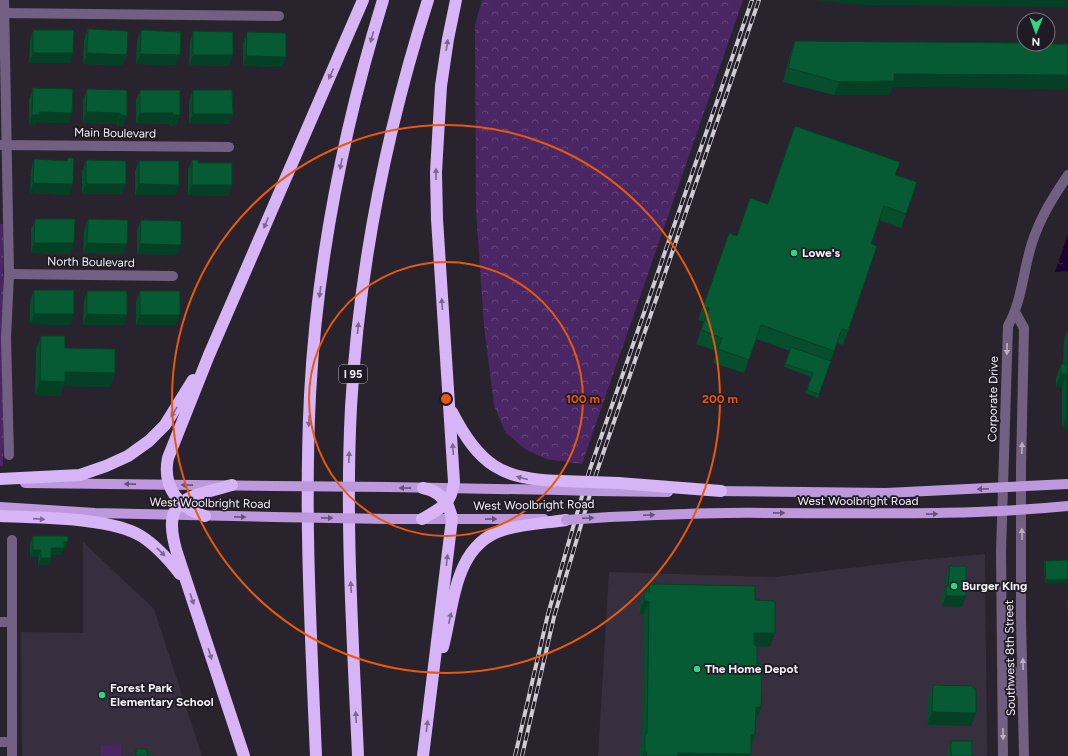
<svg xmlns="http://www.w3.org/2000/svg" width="1068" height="756" viewBox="0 0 1068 756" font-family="Figtree,sans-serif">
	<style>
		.built { fill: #372f3e }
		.forest { fill: url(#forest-crowns) }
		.pitch { fill: #4a2764 }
		.water { fill: url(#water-ripples) }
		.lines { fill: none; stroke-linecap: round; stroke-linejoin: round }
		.minor { stroke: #716081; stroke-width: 10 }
		.major { stroke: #bd98dd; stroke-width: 10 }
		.highway { stroke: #d7b4f6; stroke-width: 12 }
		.rail-casing { stroke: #cecad1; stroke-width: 4 }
		.rail { stroke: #1f1a24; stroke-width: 2.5; stroke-dasharray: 8; stroke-linecap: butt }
		.major-bridge { stroke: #bd98dd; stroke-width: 10 }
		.highway-bridge { stroke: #d7b4f6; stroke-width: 12 }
		.wall { fill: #064e2d }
		.shaded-wall { fill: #054024 }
		.building { fill: #075b34; stroke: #054024 }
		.oneway { fill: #7b678d }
		.oneway2 { fill: #bab0c2 }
		.oneway3 { fill: #665377 }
		.ring { fill: none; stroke: #e8590c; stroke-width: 2 }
		.poi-dot { fill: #2ed883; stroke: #1f1a24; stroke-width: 1.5 }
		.labels { text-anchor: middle; stroke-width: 3.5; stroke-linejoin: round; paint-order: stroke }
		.shield { fill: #1f1a24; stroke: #b5b0b8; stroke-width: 1 }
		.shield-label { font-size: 11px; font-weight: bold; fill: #f5f1f8 }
		.street-label { font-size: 12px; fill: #f5f1f8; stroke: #1f1a24 }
		.poi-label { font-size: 12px; font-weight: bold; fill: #f5f1f8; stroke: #1f1a24; text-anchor: start }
		.centre { fill: #e8590c; stroke: #1f1a24; stroke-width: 2 }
		.ring-label { font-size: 12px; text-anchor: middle; font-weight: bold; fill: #e8590c; stroke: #1f1a24; stroke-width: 3.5; stroke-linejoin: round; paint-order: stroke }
	</style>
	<defs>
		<pattern id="forest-crowns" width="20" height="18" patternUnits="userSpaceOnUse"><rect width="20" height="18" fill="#4a2764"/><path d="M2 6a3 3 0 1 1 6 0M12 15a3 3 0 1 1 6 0" fill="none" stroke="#65477b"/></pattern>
		<pattern id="water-ripples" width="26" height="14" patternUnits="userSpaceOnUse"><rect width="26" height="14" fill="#1e0031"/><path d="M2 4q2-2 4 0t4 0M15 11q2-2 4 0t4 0" fill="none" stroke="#3f2650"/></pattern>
	</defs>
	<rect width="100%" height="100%" fill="#29232e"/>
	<g class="built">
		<polygon points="83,542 154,609 202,756 22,756 21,632 83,633"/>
		<polygon points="985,554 987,756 598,756 609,572 774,577 909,561"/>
	</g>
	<g class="forest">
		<polygon points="482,0 743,0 582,464 546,459 525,449 505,432 494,405 484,326 476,210 475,25"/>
		<rect x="0" y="224" width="3" height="242"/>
	</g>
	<polygon class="pitch" points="121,744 121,756 101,756 101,745"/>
	<polygon class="water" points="1068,234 1068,271 1055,272"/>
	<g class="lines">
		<g class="minor">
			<polyline points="4,0 9,274 6,338 9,455"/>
			<polyline points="0,13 279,16"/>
			<polyline points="0,145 229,147"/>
			<polyline points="9,274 173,276"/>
			<polyline points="1015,312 1024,328 1021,467 1021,619 1024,756"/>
			<polyline points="0,622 11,622"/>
			<polyline points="1002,664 1011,667 1020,692"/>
			<polyline points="0,742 12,742"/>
			<polyline points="12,756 12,540"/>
			<path d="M1003,756l-2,-204 7,-226c14,-25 15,-55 24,-83 8,-25 21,-46 36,-68"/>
		</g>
		<g class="major">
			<polyline points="25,483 275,486"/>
			<polyline points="388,487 560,490"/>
			<polyline points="592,491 668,492"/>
			<polyline points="714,491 886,493 1068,484"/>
			<polyline points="0,507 95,513 274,517"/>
			<path d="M610,517c51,-2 103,-5 155,-4 101,0 202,3 303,-7"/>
			<polyline points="389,519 544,519"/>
		</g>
		<g class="highway">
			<path d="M452,412c27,53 50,68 109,69"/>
			<polyline points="0,479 80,475 106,466 128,456 149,441 165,425 193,380"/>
			<polyline points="618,483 721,491"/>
			<path d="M232,485c-45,13 -72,12 -55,68l67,203"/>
			<path d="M423,488c17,3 26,14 29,31l-29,237"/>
			<path d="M0,516c38,2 110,1 141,20 16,10 28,24 39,38"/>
			<path d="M205,516c-26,-8 -43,-29 -37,-58l41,-103 154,-355"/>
			<path d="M422,519c19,-11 29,-14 32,-37l-17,-263 -1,-47 5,-86 7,-47 8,-39"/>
			<path d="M443,647c11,-42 11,-102 60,-117 20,-6 43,-7 63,-10"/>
			<path d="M316,756c-5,-120 -12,-240 -6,-361 7,-133 34,-268 73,-395"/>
			<path d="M358,756c-5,-116 -13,-233 -7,-349 8,-139 35,-275 77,-407"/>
		</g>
		<defs>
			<g id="rail">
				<polyline points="515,756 548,614 589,472 752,0"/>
				<polyline points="522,756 554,617 596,474 759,0"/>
			</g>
		</defs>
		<use href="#rail" class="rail-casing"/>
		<use href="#rail" class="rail"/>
		<g class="major-bridge">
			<polyline points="275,486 388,487"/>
			<polyline points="560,490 592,491"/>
			<polyline points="274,517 389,519"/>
			<polyline points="566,520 610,517"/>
		</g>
		<polyline class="highway-bridge" points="561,481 618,483"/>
	</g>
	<g class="wall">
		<polygon points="88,29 123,65 83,64 84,40"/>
		<polygon points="33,30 70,63 29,63 30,40"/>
		<polygon points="141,30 176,65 136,64 137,41"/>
		<polygon points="193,31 229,66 189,65 190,42"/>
		<polygon points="247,32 282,67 243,66 243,43"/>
		<polygon points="795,41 892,87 889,95 834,95 783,82 790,55"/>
		<polygon points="33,88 72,113 68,123 36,122 35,125 29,125 29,99"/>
		<polygon points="87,89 127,116 123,126 117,126 117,124 83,123 83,99"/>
		<polygon points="140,90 180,115 176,125 170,126 170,124 136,123 136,100"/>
		<polygon points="193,90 233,114 229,124 189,124 189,101"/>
		<polygon points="68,158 69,195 30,193 31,170 34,159 67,161"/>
		<polygon points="86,160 122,194 82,194 82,171"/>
		<polygon points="192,160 198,163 232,185 228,196 188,195 188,170"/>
		<polygon points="139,161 179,185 175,195 135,195 135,171"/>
		<polygon points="895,175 917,182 901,228 879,220 871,244 848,331 843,345 837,343 818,398 805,393 811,377 784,367 790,351 756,339 744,373 713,363 717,351 696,344 704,322 698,320 724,247 737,236 768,204"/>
		<polygon points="35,219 71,254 31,253 31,229"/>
		<polygon points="88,219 124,254 83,253 84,230"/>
		<polygon points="141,220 177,255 137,254 137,230"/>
		<polygon points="34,290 74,314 70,325 30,324 30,301"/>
		<polygon points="87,291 127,315 123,325 83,325 84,301"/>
		<polygon points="140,291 176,325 136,325 136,302"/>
		<polygon points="1068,329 1068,428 1062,428 1062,387 1056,387 1056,378 1061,364 1063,364 1064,340"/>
		<polygon points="41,336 115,373 110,387 63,386 60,396 35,395 36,349"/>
		<polygon points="33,536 65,549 63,549 61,555 51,555 51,558 49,565 38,565 38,557 30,557 30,543"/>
		<polygon points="1068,560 1068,583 1045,583 1044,564 1045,561"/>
		<polygon points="950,566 962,607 942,606 942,596 945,588 946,576"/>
		<polygon points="649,584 755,600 770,647 757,646 757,664 761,707 756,721 755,734 751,746 751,754 750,756 640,756 640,747 642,742 644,614 639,614 639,606 644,592 646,592"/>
		<polygon points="1068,599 1068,620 1067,602"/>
		<polygon points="933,685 976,713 971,726 927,725 928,699"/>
		<polygon points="951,741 972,756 947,756 947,751"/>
		<polygon points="136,749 147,754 154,756 134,756"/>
	</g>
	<g class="shaded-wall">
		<polygon points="813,0 1068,0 1068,7 862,5"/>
		<polygon points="33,53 73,53 70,63 29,63"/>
		<polygon points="87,53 127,55 123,65 83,64"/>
		<polygon points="140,54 180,55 176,65 136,64"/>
		<polygon points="193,55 233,55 229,66 189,65"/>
		<polygon points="246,56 286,57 282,67 243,66"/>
		<polygon points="894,74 1068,75 1068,89 892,87 889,95 834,95 839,82"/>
		<polygon points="39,112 72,113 68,123 36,122 35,125 29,125 32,115"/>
		<polygon points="86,112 120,113 117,124 83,123"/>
		<polygon points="140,113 173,113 170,124 136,123"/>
		<polygon points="193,114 233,114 229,124 189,124"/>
		<polygon points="120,115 127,116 123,126 117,126"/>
		<polygon points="173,115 180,115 176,125 170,126"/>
		<polygon points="33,183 73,184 69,195 30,193"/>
		<polygon points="86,184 126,184 122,194 82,194"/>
		<polygon points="139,184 179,185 175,195 135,195"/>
		<polygon points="192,185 232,185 228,196 188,195"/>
		<polygon points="34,243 74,243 71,254 31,253"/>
		<polygon points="87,243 127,244 124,254 83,253"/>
		<polygon points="140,244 181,245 177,255 137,254"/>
		<polygon points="34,314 74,314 70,325 30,324"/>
		<polygon points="87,314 127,315 123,325 83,325"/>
		<polygon points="140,315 180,315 176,325 136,325"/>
		<polygon points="65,372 115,373 110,387 63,386 60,396 35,395 40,381"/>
		<polygon points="1061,374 1067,374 1062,387 1056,387"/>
		<polygon points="1067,414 1068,414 1068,428 1062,428"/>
		<polygon points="64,542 68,542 65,549 63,549 61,555 49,555 51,548"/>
		<polygon points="33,550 41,550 38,557 30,557"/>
		<polygon points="41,558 51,558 49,565 38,565"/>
		<polygon points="1068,579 1068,583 1045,583 1046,580"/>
		<polygon points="946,596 966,596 962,607 942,606"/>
		<polygon points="644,601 649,601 644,614 639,614"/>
		<polygon points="754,633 775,633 770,647 749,646"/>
		<polygon points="756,707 761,707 756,721 751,721"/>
		<polygon points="932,712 976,713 971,726 927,725"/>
		<polygon points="755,734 750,748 751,735"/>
		<polygon points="645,752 647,752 645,756 643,756"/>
		<polygon points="678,753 751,754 750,756 677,756"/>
	</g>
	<g class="building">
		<polygon points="88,29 128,31 127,55 87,53"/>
		<polygon points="33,30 74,30 73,53 33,53"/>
		<polygon points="141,30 181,32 180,55 140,54"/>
		<polygon points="193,31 233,32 233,55 193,55"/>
		<polygon points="247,32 286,33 286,57 246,56"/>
		<polygon points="795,41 1024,43 1024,44 1068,44 1068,75 894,74 894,81 839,82 788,68"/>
		<polygon points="33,88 73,89 72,113 39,112 39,115 32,115"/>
		<polygon points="87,89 127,90 127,116 120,115 120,113 86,112"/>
		<polygon points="140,90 180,90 180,115 173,115 173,113 140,113"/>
		<polygon points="193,90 232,90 233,114 193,114"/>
		<polygon points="795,126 900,162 895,175 917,182 906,214 884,206 871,244 877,246 848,331 842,329 834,351 761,325 749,360 718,349 722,338 701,330 709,308 703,307 729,233 737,236 750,198 768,204"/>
		<polygon points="68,158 74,158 73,184 33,183 34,159 67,161"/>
		<polygon points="86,160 126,161 126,184 86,184"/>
		<polygon points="192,160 198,160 198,163 232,163 232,185 192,185"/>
		<polygon points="139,161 179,161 179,185 139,184"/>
		<polygon points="35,219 75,219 74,243 34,243"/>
		<polygon points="88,219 128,220 127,244 87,243"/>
		<polygon points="141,220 181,221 181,245 140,244"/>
		<rect x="34" y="290" width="40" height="24"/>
		<polygon points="87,291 127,291 127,315 87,314"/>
		<rect x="140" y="291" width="40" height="24"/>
		<polygon points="41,336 65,336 65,348 115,349 115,373 65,372 65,382 40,381"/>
		<polygon points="791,347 831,361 819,394 807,390 813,373 785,364"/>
		<polygon points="1061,364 1068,364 1068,414 1067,414 1067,374 1061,374"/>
		<polygon points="33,536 68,536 68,542 64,542 64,548 51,548 51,558 41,558 41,550 33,550"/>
		<polygon points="1068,560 1068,579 1046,580 1045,561"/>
		<polygon points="950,566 966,566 966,596 946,596 946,586 948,586"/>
		<polygon points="649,584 755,586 755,600 775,601 775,633 754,633 754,645 757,646 757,664 762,664 761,707 756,707 755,734 751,735 751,754 678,753 678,756 646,756 647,752 645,752 645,733 647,733 649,601 644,601 644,592 649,592"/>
		<polygon points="933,685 972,686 976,690 976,713 932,712"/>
		<rect x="951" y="741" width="21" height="15"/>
		<polygon points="136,749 147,749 147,754 154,754 154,756 136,756"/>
	</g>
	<defs><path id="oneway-solid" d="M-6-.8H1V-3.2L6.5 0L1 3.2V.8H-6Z"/></defs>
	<g class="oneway">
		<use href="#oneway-solid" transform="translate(372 37) rotate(105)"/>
		<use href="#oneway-solid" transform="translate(447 45) rotate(-81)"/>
		<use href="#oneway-solid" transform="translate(331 74) rotate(114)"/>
		<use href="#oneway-solid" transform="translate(341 164) rotate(102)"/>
		<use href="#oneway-solid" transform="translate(436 174) rotate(-90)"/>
		<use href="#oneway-solid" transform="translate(266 223) rotate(113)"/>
		<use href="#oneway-solid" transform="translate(320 292) rotate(97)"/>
		<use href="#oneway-solid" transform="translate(442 304) rotate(-94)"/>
		<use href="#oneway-solid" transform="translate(358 328) rotate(-84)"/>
		<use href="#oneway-solid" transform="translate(174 412) rotate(122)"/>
		<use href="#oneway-solid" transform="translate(309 421) rotate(93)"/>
		<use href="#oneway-solid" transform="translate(453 449) rotate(-94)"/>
		<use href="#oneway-solid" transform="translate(349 457) rotate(-88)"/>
		<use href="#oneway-solid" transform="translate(522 478) rotate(-165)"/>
		<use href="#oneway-solid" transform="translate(39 519) rotate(4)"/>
		<use href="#oneway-solid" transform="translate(161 552) rotate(44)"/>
		<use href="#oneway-solid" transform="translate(447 560) rotate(-83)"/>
		<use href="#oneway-solid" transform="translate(351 587) rotate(-93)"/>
		<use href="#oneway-solid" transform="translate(192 599) rotate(71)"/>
		<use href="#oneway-solid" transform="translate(450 618) rotate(-78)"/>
		<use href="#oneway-solid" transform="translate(210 654) rotate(72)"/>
		<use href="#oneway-solid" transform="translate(356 717) rotate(-92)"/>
		<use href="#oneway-solid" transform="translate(427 726) rotate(-83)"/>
	</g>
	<g class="oneway2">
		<use href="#oneway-solid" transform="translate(1007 349) rotate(91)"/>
		<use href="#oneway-solid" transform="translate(1022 448) rotate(-88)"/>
		<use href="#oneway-solid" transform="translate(1022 534) rotate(-91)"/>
		<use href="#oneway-solid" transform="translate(1023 664) rotate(-91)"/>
		<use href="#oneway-solid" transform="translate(1003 734) rotate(89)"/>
	</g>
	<g class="oneway3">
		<use href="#oneway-solid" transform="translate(130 484) rotate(-179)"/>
		<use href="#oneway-solid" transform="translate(187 485) rotate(-179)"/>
		<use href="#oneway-solid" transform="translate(405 488) rotate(-179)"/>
		<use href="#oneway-solid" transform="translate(983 489) rotate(177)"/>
		<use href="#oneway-solid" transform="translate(779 513) rotate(1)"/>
		<use href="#oneway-solid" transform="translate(932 514) rotate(-1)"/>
		<use href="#oneway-solid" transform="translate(649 515) rotate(-3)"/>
		<use href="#oneway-solid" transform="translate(240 517) rotate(1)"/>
		<use href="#oneway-solid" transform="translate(327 518) rotate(1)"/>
		<use href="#oneway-solid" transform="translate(588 518) rotate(-3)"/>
		<use href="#oneway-solid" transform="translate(491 519) rotate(-1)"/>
	</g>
	<g class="ring">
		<circle cx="446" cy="399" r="137"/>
		<circle cx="446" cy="399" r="274"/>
	</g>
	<g class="poi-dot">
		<circle cx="794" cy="253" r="4"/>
		<circle cx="954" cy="586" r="4"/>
		<circle cx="697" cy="669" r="4"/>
		<circle cx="102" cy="695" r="4"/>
	</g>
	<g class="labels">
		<rect class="shield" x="339" y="365" width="28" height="18" rx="3"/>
		<g class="shield-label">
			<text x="353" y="378">I 95</text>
		</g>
		<g class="street-label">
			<text transform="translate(115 133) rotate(1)" y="4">Main Boulevard</text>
			<text transform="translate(91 262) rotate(1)" y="4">North Boulevard</text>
			<text transform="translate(993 399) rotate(-89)" y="4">Corporate Drive</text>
			<text x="858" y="505">West Woolbright Road</text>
			<text transform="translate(210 503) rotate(1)" y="4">West Woolbright Road</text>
			<text transform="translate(534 505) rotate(-1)" y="4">West Woolbright Road</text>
			<text transform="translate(1010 658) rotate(-91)" y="4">Southwest 8th Street</text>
		</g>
		<g class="poi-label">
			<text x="802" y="257">Lowe's</text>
			<text x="962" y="590">Burger King</text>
			<text x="705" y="673">The Home Depot</text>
			<text x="110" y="692">Forest Park<tspan x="110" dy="14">Elementary School</tspan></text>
		</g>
	</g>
	<circle cx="446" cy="399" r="6" class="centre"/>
	<g class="ring-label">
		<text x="583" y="403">100 m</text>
		<text x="720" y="403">200 m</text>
	</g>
	<g transform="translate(1036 32) rotate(181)"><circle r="19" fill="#1f1a24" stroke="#757079"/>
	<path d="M0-3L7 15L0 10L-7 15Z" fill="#2ed883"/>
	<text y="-6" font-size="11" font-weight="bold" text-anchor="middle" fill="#f5f1f8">N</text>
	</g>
</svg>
